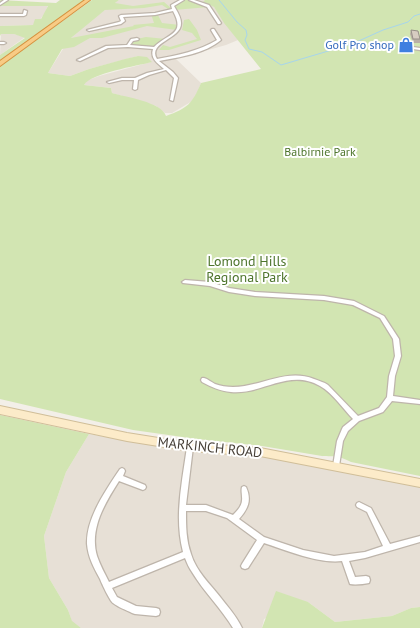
<svg xmlns="http://www.w3.org/2000/svg" width="420" height="628" viewBox="0 0 420 628" font-family="'PT Sans',sans-serif">
	<style>
		.residential { fill: #e7e0d6 }
		.green { fill: #d2e5b2 }
		.lines { fill: none; stroke-linecap: round; stroke-linejoin: round }
		.stream { stroke: #a7d5ec; stroke-width: 1 }
		.minor-casing { stroke: #beb5ab; stroke-width: 2.5 }
		.secondary-casing { stroke: #d0be99; stroke-width: 2 }
		.trunk-casing { stroke: #d5923f; stroke-width: 2 }
		.minor { fill: #fff; fill-rule: evenodd }
		.secondary { fill: #fcebc9; fill-rule: evenodd }
		.trunk { fill: #f8cb85; fill-rule: evenodd }
		.wall { fill: #b9afa6 }
		.building { fill: #d7ccc1; stroke: #968f87 }
		.labels { text-anchor: middle; stroke-width: 4; stroke-linejoin: round; paint-order: stroke }
		.far-shop-label { font-size: 12px; fill: #366cbe; stroke: #fff; text-anchor: end }
		.far-park-label { font-size: 12px; fill: #4e752d; stroke: #fff }
		.park-label { font-size: 14px; fill: #4e752d; stroke: #fff }
		.street-label { font-size: 14px; fill: #463f37; stroke: #fff }
	</style>
	<rect width="100%" height="100%" fill="#f3efe8"/>
	<g class="residential">
		<polygon points="119,0 205,0 214,7 238,40 226,45 176,59 201,83 194,100 172,113 165,113 156,106 112,93 111,88 84,85 86,81 99,76 151,62 138,56 89,69 70,76 48,73 68,41 91,20"/>
		<polygon points="48,5 45,13 41,18 41,20 33,25 0,26 0,6"/>
		<polygon points="1,34 14,34 25,37 0,55"/>
		<polygon points="89,434 177,449 253,454 420,487 420,607 411,608 392,616 335,622 308,602 264,619 262,628 81,628 72,622 68,610 49,578 44,536 66,472"/>
	</g>
	<g class="green">
		<polygon points="0,0 56,3 60,0 87,0 0,60 0,55 25,38 14,34 1,34 0,36 0,26 33,25 35,19 41,19 48,6 0,6"/>
		<path d="M92,0h27l-4,3 18,3 31,-4 7,6 -3,1 -6,-4 -18,3 -39,2 -34,28 63,-12 -1,-1 21,-2 -3,-9 6,-1 5,10 18,2 -3,5 -30,-4 -45,12h-12l-16,9 -12,2 -14,24 22,3 19,-7 36,-10 13,-3 9,1 5,5c-15,4 -61,11 -68,23l27,3 1,5c13,4 50,9 54,23 22,-8 26,-12 35,-33l60,-14 -37,-46 -10,-16 -11,-5 2,-2h215v476l-69,-14c-14,-7 -15,-5 -29,-6l-60,-10 -65,-7 -64,-9 -133,-31v-333z"/>
		<polygon points="182,0 191,0 209,7 174,10 172,6"/>
		<polygon points="189,19 197,30 201,40 169,50 159,50 163,45 170,47 197,39 192,33 182,30 184,20"/>
		<polygon points="146,37 166,39 155,47 128,46 132,40"/>
		<polygon points="0,415 89,434 66,472 44,536 49,578 68,610 72,621 81,628 0,628"/>
		<polygon points="276,591 308,602 335,622 392,616 411,608 420,607 420,628 262,628"/>
	</g>
	<g class="lines">
		<polyline class="stream" points="219,0 237,22 246,30 247,35 245,40 249,49 262,52 281,65 352,44 383,30 408,22 414,16 420,14"/>
		<defs>
			<g id="minor">
				<polygon points="4,0 8,0 0,5 0,3"/>
				<path d="M180,0h4l-10,6c3,5 7,11 7,17 1,16 -34,19 -24,36 21,-4 42,-8 60,-19l-6,-10 1,-1h2l7,11c-17,14 -41,17 -62,21l14,11 5,6 -5,23 -3,-1 4,-22 -8,-8 -17,5 -11,5 -1,9 -2,1 -2,-1 1,-9h-12l-13,3 -2,-1 15,-4h13l12,-5 17,-4c-7,-6 -14,-11 -11,-20l-25,-2 -20,1 -28,13 -3,-1 29,-14 21,-1 4,-6 6,-1 2,1 -1,1 -5,1 -3,4 24,2c14,-14 32,-12 19,-36l-18,4 -32,2 2,4 -4,3 -32,7 -2,-1 32,-8 2,-1 -2,-5 2,-1 34,-2 17,-4 -1,-4z"/>
				<polygon points="189,0 194,0 209,5 221,23 220,24 218,24 207,7"/>
				<polygon points="24,10 27,11 26,15 24,16 0,16 0,14 23,14"/>
				<polygon points="0,42 4,42 6,43 4,44 0,44"/>
				<polygon points="413,47 420,48 420,50 413,49"/>
				<path d="M185,280l25,2 19,6 26,4 69,4 30,5 30,15 15,23 2,17 -6,20 -2,20 27,4v4l-28,-3 -9,11 -24,9 -11,10 -5,10 -4,25 -1,2 -2,1 -2,-1 -1,-2 4,-25 5,-12 1,-2 10,-8c-10,-10 -20,-26 -33,-33 -31,-18 -58,9 -89,6 -11,-1 -20,-5 -29,-10l-1,-2 1,-2h2c4,1 7,4 11,6 5,2 12,3 18,3 28,0 53,-19 81,-8 5,2 10,3 14,6l30,31 21,-8 8,-11 2,-21 6,-20 -2,-17 -13,-21 -27,-13 -29,-5 -69,-4 -26,-4 -19,-6 -27,-3 -1,-1z"/>
				<path d="M190,444l2,1 1,2 -7,58h20l27,10c5,-5 10,-10 9,-18 0,-4 -1,-6 0,-10l2,-1 2,1c6,13 2,22 -7,32l25,18 39,13 31,6 31,-4 18,-6 -16,-34 -10,-5 -1,-2 1,-2 2,-1 12,6 19,36 30,-8v6l-55,16 -16,3 6,16 11,-1 3,1 1,3 -1,3c-5,1 -14,2 -19,1l-8,-23c-23,3 -57,-11 -78,-18l-16,25 -3,1 -3,-1 -1,-2 1,-2 15,-24 -30,-22 -21,-7h-20c0,15 0,29 5,43 5,17 19,30 30,44 7,9 16,19 21,30h-9c-12,-20 -29,-36 -41,-56 -3,-4 -5,-9 -7,-14l-73,30 5,9 19,9 20,2 3,1 1,3 -1,3 -3,1 -21,-2 -3,-1c-6,-3 -14,-6 -19,-10 -3,-2 -11,-19 -13,-24 -6,-11 -12,-22 -13,-35 -1,-26 19,-54 33,-75l2,-1 2,1 1,2 -2,5 22,9 1,2 -1,2 -2,1 -24,-9c-14,22 -30,48 -22,75 3,9 8,18 12,26l74,-30c-9,-35 -1,-70 4,-105l1,-2z"/>
			</g>
			<polygon id="secondary" points="0,406 127,433 190,443 260,448 420,479 420,487 260,456 190,451 127,441 0,414"/>
			<polygon id="trunk" points="85,0 90,0 0,66 0,61"/>
		</defs>
		<use href="#minor" class="minor-casing"/>
		<use href="#secondary" class="secondary-casing"/>
		<use href="#trunk" class="trunk-casing"/>
		<use href="#minor" class="minor"/>
		<use href="#secondary" class="secondary"/>
		<use href="#trunk" class="trunk"/>
	</g>
	<polygon class="wall" points="411,30 420,38 420,43 413,43 410,34"/>
	<polygon class="building" points="411,30 418,31 420,39 413,39"/>
	<defs>
		<symbol id="shop-bare" viewBox="-9 -9 18 18"><path d="M-5-2.5h2.3a2.7 3.5 0 0 1 5.4 0H5L5.5 6h-11ZM-1.5-2.5h3a1.5 2.3 0 0 0-3 0Z" fill="#3f7fe0" stroke="#fff" stroke-width="2.5" paint-order="stroke"/></symbol>
	</defs>
	<g fill-rule="evenodd">
		<use href="#shop-bare" x="395" y="34" width="22" height="22"/>
	</g>
	<g class="labels">
		<g class="far-shop-label">
			<text x="394" y="49">Golf Pro shop</text>
		</g>
		<g class="far-park-label">
			<text x="320" y="156">Balbirnie Park</text>
		</g>
		<g class="park-label">
			<text x="247" y="266">Lomond Hills<tspan x="247" dy="16">Regional Park</tspan></text>
		</g>
		<g class="street-label">
			<text transform="translate(210 447) rotate(6)" y="5">MARKINCH ROAD</text>
		</g>
	</g>
</svg>
